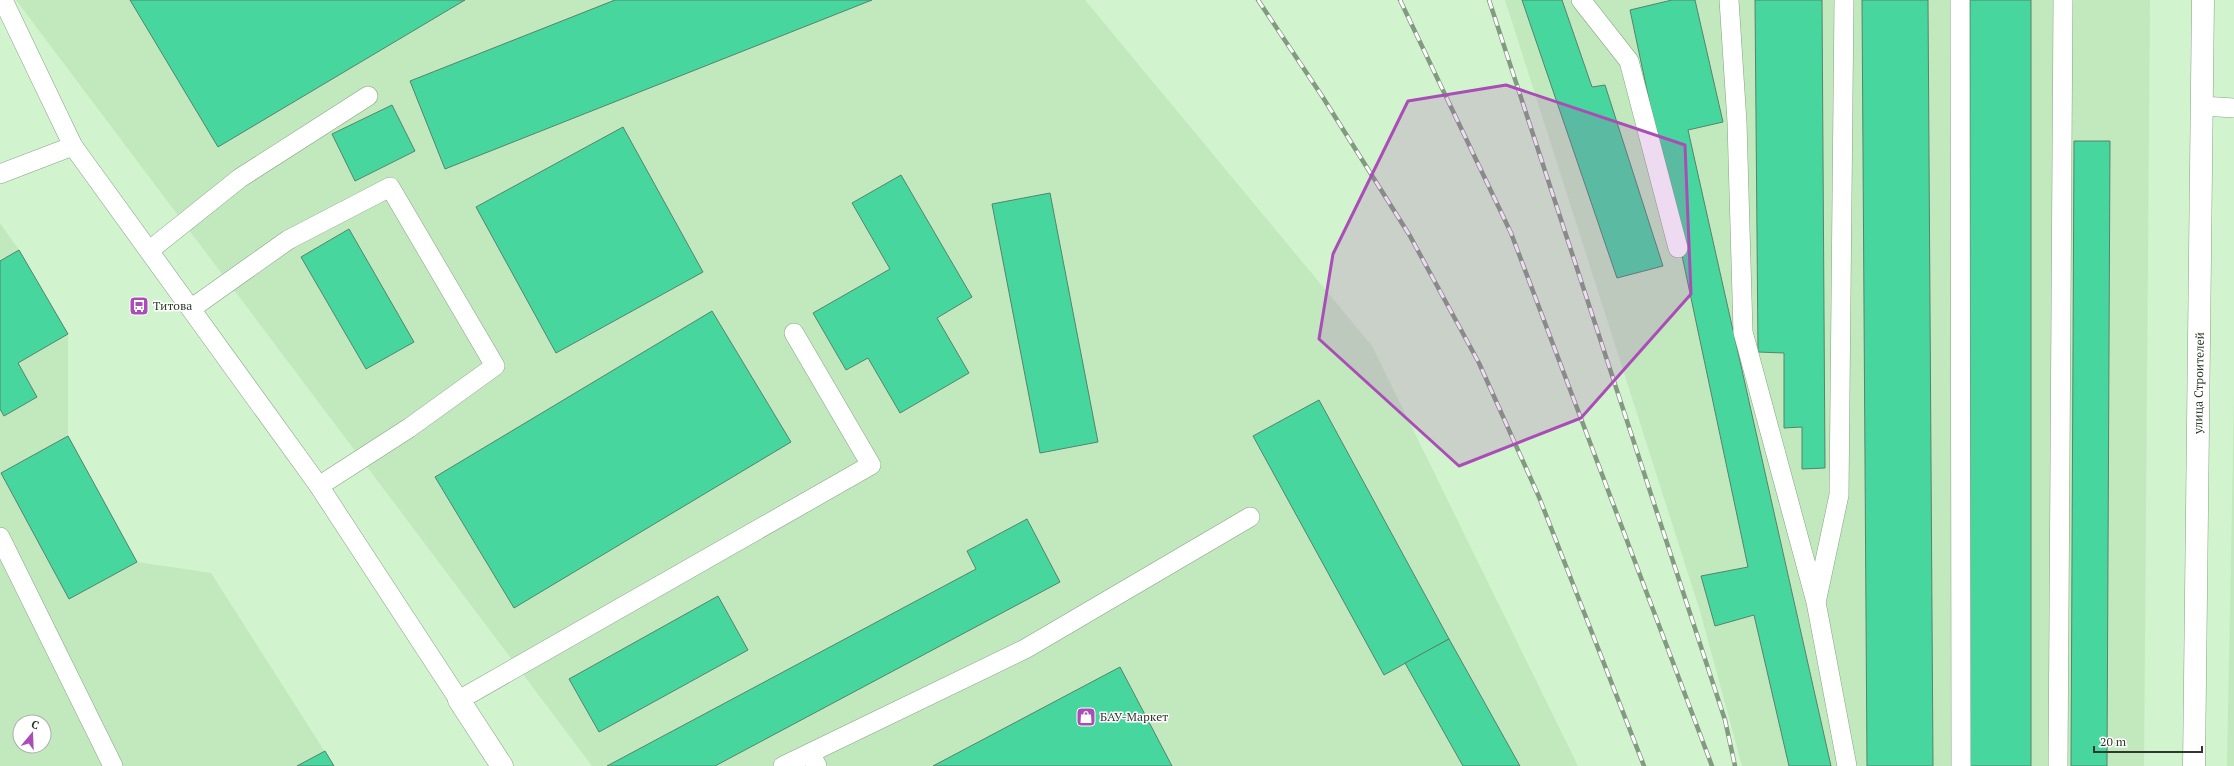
<svg xmlns="http://www.w3.org/2000/svg" width="2234" height="766" viewBox="0 0 2234 766" font-family="'PT Serif',serif">
	<style>
		.built { fill: #c1e9bd; fill-rule: evenodd }
		.building { fill: #47d69d; stroke: #56836d }
		.lines { fill: none; stroke-linecap: round; stroke-linejoin: round }
		.service-casing { stroke: #84a380; stroke-width: 20 }
		.minor-casing { stroke: #84a380; stroke-width: 23 }
		.secondary-casing { stroke: #84a380; stroke-width: 23 }
		.service { stroke: #fff; stroke-width: 19 }
		.minor { stroke: #fff; stroke-width: 22 }
		.secondary { stroke: #fff; stroke-width: 22 }
		.rail-casing { stroke: #829a80; stroke-width: 4.5 }
		.rail { stroke: #fff; stroke-width: 3; stroke-dasharray: 9; stroke-linecap: butt }
		.marked { fill: #aa4db7; fill-opacity: 0.2; stroke: #aa4db7; stroke-width: 3; stroke-linejoin: round }
		.labels { text-anchor: middle; stroke-width: 3; stroke-linejoin: round; paint-order: stroke }
		.poi-label { font-size: 12px; fill: #2c392b; stroke: #fff; text-anchor: start }
		.street-label { font-size: 12px; fill: #2c392b; stroke: #fff }
	</style>
	<rect width="100%" height="100%" fill="#d1f3ce"/>
	<g class="built">
		<polygon points="16,0 1085,0 1372,346 1578,766 592,766"/>
		<polygon points="1505,0 2150,0 2144,766 1742,766 1700,611"/>
		<path d="M0,223l19,27 49,84v102l69,126 74,11 123,193h-334zM20,722h24v24h-24z"/>
		<polygon points="2234,397 2234,766 2227,766"/>
	</g>
	<g class="building">
		<polygon points="130,0 465,0 218,147"/>
		<polygon points="615,0 872,0 445,169 410,81"/>
		<polygon points="1522,0 1562,0 1592,87 1605,85 1663,266 1617,278"/>
		<polygon points="1672,0 1695,0 1723,122 1688,130 1831,766 1789,766 1754,615 1715,626 1701,576 1748,567 1630,10"/>
		<polygon points="1755,0 1822,0 1825,468 1802,469 1802,427 1784,428 1784,353 1758,352"/>
		<polygon points="1862,0 1928,0 1933,766 1867,766"/>
		<rect x="1970" y="0" width="61" height="766"/>
		<polygon points="392,105 415,151 355,181 332,134"/>
		<polygon points="623,127 703,272 556,353 476,207"/>
		<polygon points="2074,141 2110,141 2107,766 2071,766"/>
		<polygon points="901,175 972,297 937,318 969,373 900,413 868,358 846,370 813,313 890,269 852,203"/>
		<polygon points="1050,193 1098,442 1040,453 992,204"/>
		<polygon points="349,229 414,342 366,369 301,257"/>
		<polygon points="19,250 68,334 18,363 37,397 4,416 0,409 0,261"/>
		<polygon points="712,311 791,442 514,608 435,477"/>
		<polygon points="1319,400 1449,639 1384,675 1253,436"/>
		<polygon points="68,436 137,562 69,599 1,473"/>
		<polygon points="1027,519 1060,582 715,766 607,766 976,569 967,551"/>
		<polygon points="718,596 748,650 599,732 569,679"/>
		<polygon points="1449,639 1520,766 1463,766 1405,663"/>
		<polygon points="1120,667 1172,766 933,766"/>
		<polygon points="325,751 334,766 297,766"/>
	</g>
	<g class="lines">
		<defs>
			<g id="service">
				<polyline points="3,0 73,146 319,486 459,700 871,465 794,333"/>
				<polyline points="1581,0 1629,61 1678,248"/>
				<polyline points="1729,0 1737,122 1743,332 1816,602 1847,766"/>
				<polyline points="1960,0 1961,766"/>
				<polyline points="2202,106 2234,108"/>
				<polyline points="0,174 73,146"/>
				<polyline points="150,250 240,178 368,96"/>
				<polyline points="192,308 288,240 390,187 495,366 409,428 319,486"/>
				<polyline points="0,537 113,766"/>
				<polyline points="1817,598 1839,495 1844,0"/>
				<polyline points="783,766 810,753"/>
				<polyline points="817,766 810,753 1025,649 1250,517"/>
				<polyline points="2058,766 2063,0"/>
			</g>
			<polyline id="minor" points="459,700 502,766"/>
			<polyline id="secondary" points="2194,766 2203,0"/>
		</defs>
		<use href="#service" class="service-casing"/>
		<use href="#minor" class="minor-casing"/>
		<use href="#secondary" class="secondary-casing"/>
		<use href="#service" class="service"/>
		<use href="#minor" class="minor"/>
		<use href="#secondary" class="secondary"/>
		<defs>
			<g id="rail">
				<polyline points="1258,0 1322,96 1410,236 1479,363 1539,497 1644,766"/>
				<polyline points="1400,0 1511,233 1712,766"/>
				<polyline points="1489,0 1725,720 1735,766"/>
			</g>
		</defs>
		<use href="#rail" class="rail-casing"/>
		<use href="#rail" class="rail"/>
	</g>
	<path class="marked" d="M1506,85l179,60 6,149 -110,124 -122,48 -140,-127 14,-85 75,-153z"/>
	<defs>
		<symbol id="bus-square" viewBox="-11 -11 22 22"><rect x="-9" y="-9" width="18" height="18" rx="4" fill="#aa4db7" stroke="#fff"/><path d="M-5-6H5V4H4V6H2V4H-2V6H-4V4H-5ZM-3.5-4V0h7V-4ZM-3.5 1.2v1.5H-2V1.2ZM2 1.2v1.5H3.5V1.2Z" fill="#fff"/></symbol>
		<symbol id="shop-square" viewBox="-11 -11 22 22"><rect x="-9" y="-9" width="18" height="18" rx="4" fill="#aa4db7" stroke="#fff"/><path d="M-5-2.5h2.3a2.7 3.5 0 0 1 5.4 0H5L5.5 6h-11ZM-1.5-2.5h3a1.5 2.3 0 0 0-3 0Z" fill="#fff"/></symbol>
	</defs>
	<g fill-rule="evenodd">
		<use href="#bus-square" x="128" y="295" width="22" height="22"/>
		<use href="#shop-square" x="1075" y="706" width="22" height="22"/>
	</g>
	<g class="labels">
		<g class="poi-label">
			<text x="153" y="310">Титова</text>
			<text x="1100" y="721">БАУ-Маркет</text>
		</g>
		<g class="street-label">
			<text transform="translate(2199 383) rotate(-89)" y="4">улица Строителей</text>
		</g>
	</g>
	<g transform="translate(32 734) rotate(19)"><circle r="19" fill="#ffffff" stroke="#abb0aa"/>
	<path d="M0-3L7 15L0 10L-7 15Z" fill="#aa4db7"/>
	<text y="-6" font-size="11" font-weight="bold" text-anchor="middle" fill="#2c392b">С</text>
	</g>
	<path d="M2094 746v6h108v-6" fill="none" stroke="#2c392b" stroke-width="2"/>
	<text x="2100" y="746" font-size="12" fill="#2c392b" stroke="#ffffff" stroke-width="3" paint-order="stroke">20 m</text>
</svg>
